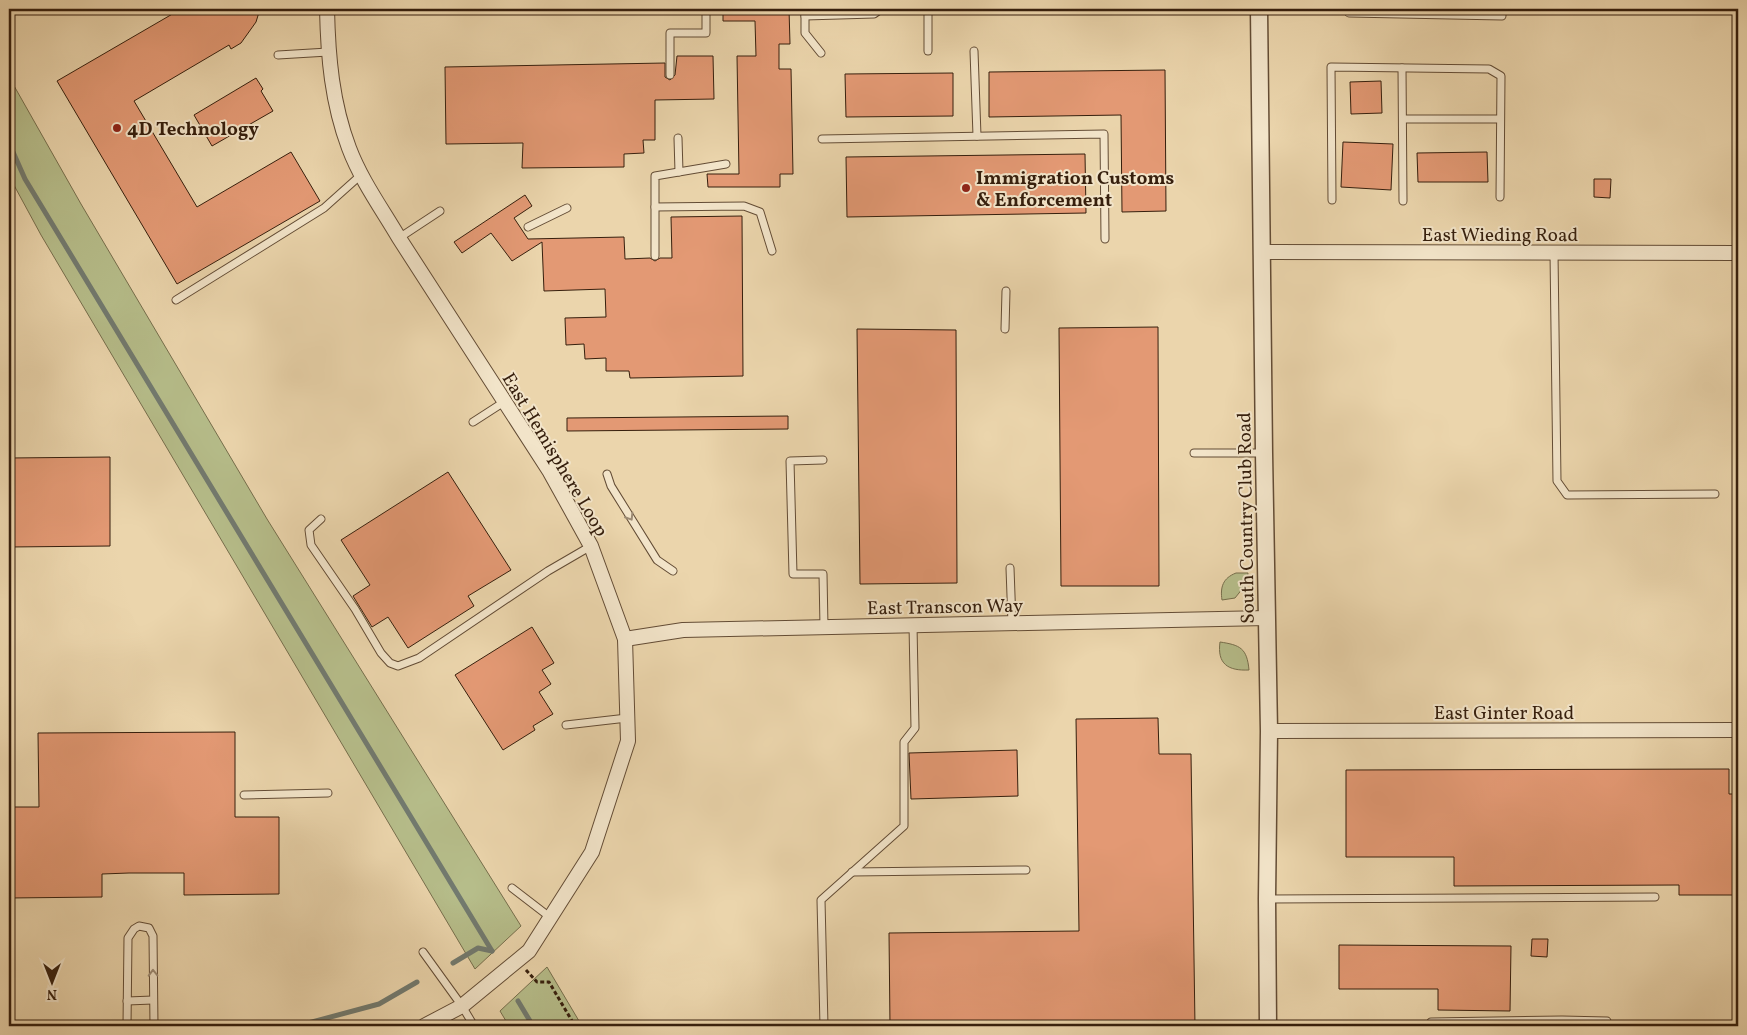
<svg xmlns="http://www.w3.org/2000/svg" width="1747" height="1035" viewBox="0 0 1747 1035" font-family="Vollkorn,serif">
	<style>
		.green { fill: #b6bd8a; stroke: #766e4c }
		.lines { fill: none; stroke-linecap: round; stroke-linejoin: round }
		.stream { stroke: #727a6f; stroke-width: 5 }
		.building { fill: #e39974; stroke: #361f0d }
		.service-casing { stroke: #634c35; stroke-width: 9 }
		.minor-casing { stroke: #634c35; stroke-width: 16 }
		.tertiary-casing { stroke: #634c35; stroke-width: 19 }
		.path { stroke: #361f0d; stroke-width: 3; stroke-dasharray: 4 2.5; stroke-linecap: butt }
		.service { stroke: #f2e4c9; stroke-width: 7 }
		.minor { stroke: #f2e4c9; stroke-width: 14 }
		.tertiary { stroke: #f2e4c9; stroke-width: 16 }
		.oneway { stroke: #9d8b74 }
		.poi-dot { fill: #8f2418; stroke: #f2e4c9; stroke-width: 2 }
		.labels { text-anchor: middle; stroke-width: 4; stroke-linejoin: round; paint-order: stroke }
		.poi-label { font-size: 19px; font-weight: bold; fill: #361f0d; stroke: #f2e4c9; text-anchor: start }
		.street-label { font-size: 19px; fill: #361f0d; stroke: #f2e4c9 }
	</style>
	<rect width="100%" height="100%" fill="#ebd5ac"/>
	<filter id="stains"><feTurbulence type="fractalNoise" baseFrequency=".004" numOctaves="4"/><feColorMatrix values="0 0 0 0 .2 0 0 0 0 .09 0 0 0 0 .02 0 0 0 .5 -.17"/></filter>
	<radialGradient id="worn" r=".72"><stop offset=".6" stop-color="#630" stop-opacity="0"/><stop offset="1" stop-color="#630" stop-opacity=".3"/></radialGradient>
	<g class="green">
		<polygon points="9,71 13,84 81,204 267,519 521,926 475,969 41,235 9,176"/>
		<path d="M1236,573h12l-1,10 -12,15 -13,2c-2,-13 1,-22 14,-27z"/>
		<path d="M1220,642c20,3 27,6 29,28 -21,1 -32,-6 -29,-28z"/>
		<polygon points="547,967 582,1026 509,1026 500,1011"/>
	</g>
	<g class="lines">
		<g class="stream">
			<polyline points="9,143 25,179 492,951"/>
			<polyline points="453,963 478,948 492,951"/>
			<polyline points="518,1001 533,1026"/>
			<polyline points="297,1026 379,1004 417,982"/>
		</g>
	</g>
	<g class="building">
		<polygon points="181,9 260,9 256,22 241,43 231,49 229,45 134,101 197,207 291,152 320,201 177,284 57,81"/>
		<polygon points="723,9 789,9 790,44 779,44 779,69 791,69 793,174 780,174 780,187 708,187 707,174 739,174 737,56 756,56 755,21 723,21"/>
		<polygon points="677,56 713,56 714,99 655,100 655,140 643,140 644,153 624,154 624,167 522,168 523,143 446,144 445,67 665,63 665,77 670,80 675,75"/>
		<polygon points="1165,70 1166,211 1122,212 1121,115 989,117 989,72"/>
		<polygon points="953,73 953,116 846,117 845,74"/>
		<polygon points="256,78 263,89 261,91 273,111 212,146 194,115"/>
		<polygon points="1381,81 1382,113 1351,114 1350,82"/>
		<polygon points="1343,142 1393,144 1391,190 1341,187"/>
		<polygon points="1487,152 1488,182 1418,182 1417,153"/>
		<polygon points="1085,154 1086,213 847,217 846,157"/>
		<polygon points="1594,179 1611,179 1610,198 1594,197"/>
		<polygon points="525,195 532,206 514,218 528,239 624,237 625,259 650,258 655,261 660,258 672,258 671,217 742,216 743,376 630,378 629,371 606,371 606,358 585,359 584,344 566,345 565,318 606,317 605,289 544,291 542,242 512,261 491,233 462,253 454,242"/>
		<polygon points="1158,327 1159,586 1061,586 1059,328"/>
		<polygon points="857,329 956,330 957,583 860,584"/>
		<polygon points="788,416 788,429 567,431 567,418"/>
		<polygon points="110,457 110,546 9,547 9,458"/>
		<polygon points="448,472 511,570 468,596 474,606 408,648 388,617 372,627 353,596 370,585 341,540"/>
		<polygon points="532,627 554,663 542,670 551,684 539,692 553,714 533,726 535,730 503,750 455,675"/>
		<polygon points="1158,718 1159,754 1191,754 1195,1026 890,1026 889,933 1079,931 1076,719"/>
		<polygon points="235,732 235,817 279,817 279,894 184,895 184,873 129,873 102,874 102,897 9,898 9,807 39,807 38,733"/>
		<polygon points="1017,750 1018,796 911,799 909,753"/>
		<polygon points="1729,769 1729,794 1738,794 1738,895 1679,895 1679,885 1454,886 1454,857 1346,857 1346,770"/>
		<polygon points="1532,939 1548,939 1547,957 1531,956"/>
		<polygon points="1339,945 1511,946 1510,1011 1438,1010 1438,989 1339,989"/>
	</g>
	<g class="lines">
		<defs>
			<g id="service">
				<polyline points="805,9 805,33 821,53"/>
				<polyline points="928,9 928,51"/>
				<polyline points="1349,13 1502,16 1502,9"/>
				<polyline points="805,16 874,14 881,9"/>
				<polyline points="974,51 977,136"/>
				<polyline points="278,55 328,52"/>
				<polyline points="1402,68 1403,201"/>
				<polyline points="670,75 670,33 706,33 706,9"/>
				<polyline points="1403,119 1500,119"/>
				<polyline points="678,138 679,172"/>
				<polyline points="822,139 1104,134 1105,239"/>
				<polyline points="1332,200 1331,67 1489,69 1501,76 1500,197"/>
				<polyline points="655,207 744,206 760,212 772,251"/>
				<polyline points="528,227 567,208"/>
				<polyline points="399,238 440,211"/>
				<polyline points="1554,253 1557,481 1567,495 1715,494"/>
				<polyline points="655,256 655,176 726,164"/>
				<polyline points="176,300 324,208 362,174"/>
				<polyline points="1005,329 1006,291"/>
				<polyline points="473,422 504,402"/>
				<polyline points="1194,453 1263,453"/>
				<polyline points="823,460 790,461 793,574 823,574 824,627"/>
				<polyline points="607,474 611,486 657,560 673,571"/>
				<polyline points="321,519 309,530 311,545 355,609 381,653 390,663 398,666 419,658 548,571 591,546"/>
				<polyline points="1010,568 1012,623"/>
				<polyline points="566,725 627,718"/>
				<polyline points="244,795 328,793"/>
				<polyline points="852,872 1026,870"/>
				<polyline points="512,888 551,918"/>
				<polyline points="1268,899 1655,897"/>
				<polyline points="423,952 462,1006 474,1026"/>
				<polyline points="127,1001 153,1000"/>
				<polyline points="1431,1022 1562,1020 1607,1021"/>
				<polyline points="127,1026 128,938 134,929 139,926 149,928 153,936 154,1026"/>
				<polyline points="824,1026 821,900 904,826 904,742 915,728 913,625"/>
			</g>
			<g id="minor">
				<path d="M327,9c1,48 5,94 22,139 12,32 33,61 50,90l151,234 41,74 34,93 3,102 -36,111 -63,99 -67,55 -38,20"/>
				<polyline points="1262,252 1738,253"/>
				<polyline points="625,639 683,630 1267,618"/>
				<polyline points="1269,731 1738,730"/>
			</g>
			<polyline id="tertiary" points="1259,9 1264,453 1269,731 1267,899 1268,1026"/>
		</defs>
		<use href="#service" class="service-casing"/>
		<use href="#minor" class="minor-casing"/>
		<use href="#tertiary" class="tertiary-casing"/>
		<polyline class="path" points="526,970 537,982 549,982 575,1026"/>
		<use href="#service" class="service"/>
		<use href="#minor" class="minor"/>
		<use href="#tertiary" class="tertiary"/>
	</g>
	<defs><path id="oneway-chevron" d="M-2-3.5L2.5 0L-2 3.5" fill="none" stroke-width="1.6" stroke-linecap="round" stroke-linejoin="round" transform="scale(1.25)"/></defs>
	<g class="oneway">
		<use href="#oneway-chevron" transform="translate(630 517) rotate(58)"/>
		<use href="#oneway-chevron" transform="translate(153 973) rotate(-91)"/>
	</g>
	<g class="poi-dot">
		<circle cx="117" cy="128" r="5"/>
		<circle cx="966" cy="188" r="5"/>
	</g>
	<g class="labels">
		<g class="poi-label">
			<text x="127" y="135">4D Technology</text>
			<text x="976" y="184">Immigration Customs<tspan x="976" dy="22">&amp; Enforcement</tspan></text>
		</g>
		<g class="street-label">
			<text x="1500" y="241">East Wieding Road</text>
			<text transform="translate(556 454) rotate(59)" y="7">East Hemisphere Loop</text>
			<text transform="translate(1245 518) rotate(-91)" y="7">South Country Club Road</text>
			<text transform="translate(945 606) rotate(-1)" y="7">East Transcon Way</text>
			<text x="1504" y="719">East Ginter Road</text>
		</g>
	</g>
	<rect width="1747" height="1035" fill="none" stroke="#ebd5ac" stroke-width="30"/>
	<rect x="10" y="10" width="1727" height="1015" fill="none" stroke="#361f0d" stroke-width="2.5"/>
	<rect x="15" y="15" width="1717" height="1005" fill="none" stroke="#361f0d"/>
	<g transform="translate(52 982) rotate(180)" stroke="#f2e4c9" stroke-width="4" paint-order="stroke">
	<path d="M0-4L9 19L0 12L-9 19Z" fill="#361f0d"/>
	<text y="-8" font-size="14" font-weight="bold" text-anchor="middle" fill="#361f0d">N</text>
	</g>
	<rect width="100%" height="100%" filter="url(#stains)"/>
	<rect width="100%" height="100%" fill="url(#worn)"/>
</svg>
